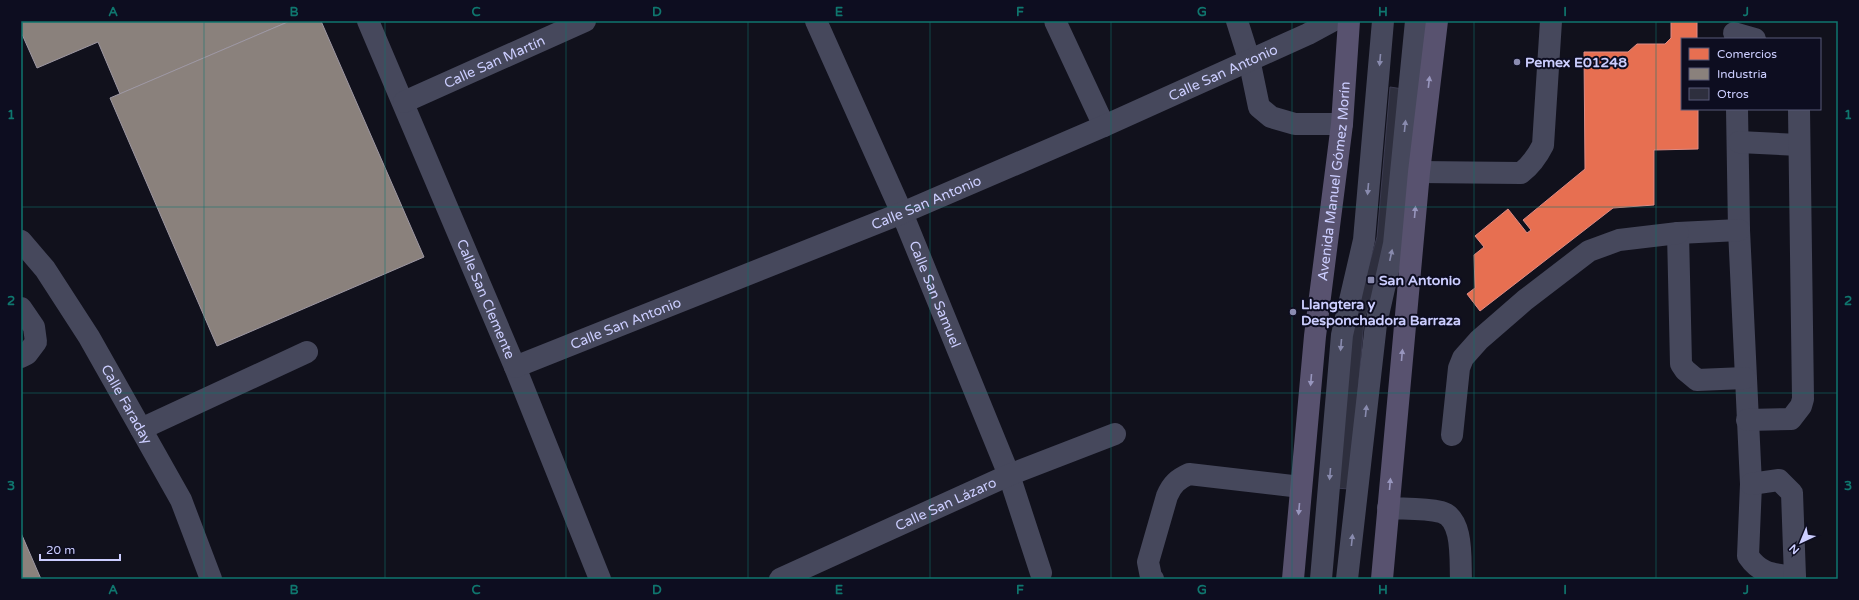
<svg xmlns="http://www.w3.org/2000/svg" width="1859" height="600" viewBox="0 0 1859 600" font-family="'Varela Round',sans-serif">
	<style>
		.shops { fill: #e76f51; stroke: #df8c85 }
		.industry { fill: #8a817c; stroke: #9e98a3 }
		.building { fill: #2e2f3e; stroke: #3b3b50 }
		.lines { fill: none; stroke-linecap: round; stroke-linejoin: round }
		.minor { stroke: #46485c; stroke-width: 22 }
		.major { stroke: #58526f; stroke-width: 22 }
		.oneway { fill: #898bae }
		.oneway2 { fill: #9896be }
		.grid { fill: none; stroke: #0f766e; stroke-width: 1; stroke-opacity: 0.55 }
		.poi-dot { fill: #8b8cb0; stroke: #0d0d20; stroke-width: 1.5 }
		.labels { text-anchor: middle; stroke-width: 4; stroke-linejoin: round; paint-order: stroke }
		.street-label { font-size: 14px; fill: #ccceff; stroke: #0d0d20 }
		.poi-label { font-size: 14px; font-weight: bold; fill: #ccceff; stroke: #0d0d20; text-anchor: start }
		.neatline { fill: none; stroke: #0f766e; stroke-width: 1.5 }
		.grid-label { font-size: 13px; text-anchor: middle; font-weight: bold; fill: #0f766e }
	</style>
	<rect width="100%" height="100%" fill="#11111c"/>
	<polygon class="shops" points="1671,21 1697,21 1697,39 1682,39 1682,109 1698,109 1698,149 1654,150 1654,205 1613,208 1480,311 1467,294 1475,288 1474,255 1484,247 1475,236 1508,209 1527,233 1531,230 1523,220 1585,169 1584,52 1628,52 1637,44 1665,44 1671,38"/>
	<g class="industry">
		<polygon points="21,21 290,21 120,94 98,42 37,68 21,32"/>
		<polygon points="290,21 321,21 424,257 217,346 110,98"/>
		<polygon points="21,533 41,579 21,579"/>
	</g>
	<polygon class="building" points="1390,87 1403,89 1391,240 1364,320 1350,489 1335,488 1353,321 1377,237"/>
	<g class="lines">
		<g class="minor">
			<path id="s1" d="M368,21l147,346 85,212"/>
			<path id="s2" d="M816,21l86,192 107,262 32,98"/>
			<polyline points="1055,21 1104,126"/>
			<polyline points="1237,21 1249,59 1259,107 1271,117 1295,124 1342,124"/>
			<polyline points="1734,33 1755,39"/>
			<path id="s3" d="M404,102l181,-81"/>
			<path d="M1737,109l2,121 12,254 -3,72c13,19 26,18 47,21v2"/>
			<polyline points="1739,142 1799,145"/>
			<path d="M1419,172l102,1c10,-8 16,-16 22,-28l8,-124"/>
			<polyline points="1739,230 1678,233 1681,364 1685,370 1697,380 1745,378"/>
			<path id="s4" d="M21,241l24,28 44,68 52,92 40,71 30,79"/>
			<polyline points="21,308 34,327 36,342 27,354 21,357"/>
			<path id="s5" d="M515,367l387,-154 202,-87 204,-92 24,-13"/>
			<polyline points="1747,420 1791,419 1801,406 1803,399 1799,109"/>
			<polyline points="141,429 307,352"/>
			<polyline points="1452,435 1459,368 1463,358 1479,340 1525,300 1589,251 1619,240 1678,233"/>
			<polyline points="1751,484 1779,480 1792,493 1795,577"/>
			<path d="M1388,508c17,1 36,0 53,4 23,6 19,49 20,67"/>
			<path id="s6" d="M780,579l229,-104 106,-41"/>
			<path d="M1153,579l-2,-2 -3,-15 19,-66c5,-12 11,-17 22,-22l112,13"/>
			<polyline points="1321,579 1342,335 1364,240 1383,21"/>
			<polyline points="1347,579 1376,324 1394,244 1416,21"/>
		</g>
		<g class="major">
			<path id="s7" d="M1293,579l22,-243 27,-212 7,-103"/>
			<polyline points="1382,579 1419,172 1437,21"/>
		</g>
	</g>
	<defs><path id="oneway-solid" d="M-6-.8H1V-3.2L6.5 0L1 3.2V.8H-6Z"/></defs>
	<g class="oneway">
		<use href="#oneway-solid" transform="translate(1380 60) rotate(95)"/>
		<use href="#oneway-solid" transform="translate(1405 126) rotate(-84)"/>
		<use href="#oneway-solid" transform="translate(1368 189) rotate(95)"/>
		<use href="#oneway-solid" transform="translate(1391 255) rotate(-78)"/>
		<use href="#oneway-solid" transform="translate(1341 345) rotate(95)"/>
		<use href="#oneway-solid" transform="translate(1366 411) rotate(-84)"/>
		<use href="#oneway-solid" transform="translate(1330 474) rotate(95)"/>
		<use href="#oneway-solid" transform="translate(1352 540) rotate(-84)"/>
	</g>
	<g class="oneway2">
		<use href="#oneway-solid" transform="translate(1429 82) rotate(-83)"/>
		<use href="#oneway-solid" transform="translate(1415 212) rotate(-85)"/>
		<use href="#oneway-solid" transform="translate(1402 355) rotate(-85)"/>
		<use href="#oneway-solid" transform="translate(1311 380) rotate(95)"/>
		<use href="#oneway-solid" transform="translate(1390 484) rotate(-85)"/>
		<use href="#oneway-solid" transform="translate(1299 509) rotate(95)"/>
	</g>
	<path class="grid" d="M204,21v558M385,21v558M566,21v558M748,21v558M930,21v558M1111,21v558M1292,21v558M1474,21v558M1656,21v558M21,207h1817M21,393h1817"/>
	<g class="poi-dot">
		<circle cx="1517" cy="62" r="4"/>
		<rect x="1367" y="276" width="8" height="8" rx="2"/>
		<circle cx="1293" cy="312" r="4"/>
	</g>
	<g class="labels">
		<g class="street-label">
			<text dy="5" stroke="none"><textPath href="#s3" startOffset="99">Calle San Martín</textPath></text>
			<text dy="5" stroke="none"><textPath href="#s5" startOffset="767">Calle San Antonio</textPath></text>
			<text dy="5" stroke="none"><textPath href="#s7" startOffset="400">Avenida Manuel Gómez Morín</textPath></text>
			<text dy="5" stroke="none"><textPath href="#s5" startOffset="443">Calle San Antonio</textPath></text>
			<text dy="5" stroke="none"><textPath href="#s2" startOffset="298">Calle San Samuel</textPath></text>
			<text dy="5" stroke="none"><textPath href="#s1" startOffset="302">Calle San Clemente</textPath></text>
			<text dy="5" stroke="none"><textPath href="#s5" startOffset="119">Calle San Antonio</textPath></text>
			<text dy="5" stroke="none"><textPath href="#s4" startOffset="195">Calle Faraday</textPath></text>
			<text dy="5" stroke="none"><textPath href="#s6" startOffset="182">Calle San Lázaro</textPath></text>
		</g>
		<g class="poi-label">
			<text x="1525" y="67">Pemex E01248</text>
			<text x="1379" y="285">San Antonio</text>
			<text x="1301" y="309">Llangtera y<tspan x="1301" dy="16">Desponchadora Barraza</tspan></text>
		</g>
	</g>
	<rect width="1859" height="600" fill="none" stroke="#0d0d20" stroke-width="44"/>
	<rect x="1681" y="38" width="140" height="72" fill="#0d0d20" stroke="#595a79"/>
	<rect x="1689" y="48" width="20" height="12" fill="#e76f51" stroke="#595a79"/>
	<text x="1717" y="58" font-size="12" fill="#ccceff">Comercios</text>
	<rect x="1689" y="68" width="20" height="12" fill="#8a817c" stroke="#595a79"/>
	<text x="1717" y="78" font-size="12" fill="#ccceff">Industria</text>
	<rect x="1689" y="88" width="20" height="12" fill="#2e2f3e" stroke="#595a79"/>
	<text x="1717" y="98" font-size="12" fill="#ccceff">Otros</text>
	<g transform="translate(1801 542) rotate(224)" stroke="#0d0d20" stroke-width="3" paint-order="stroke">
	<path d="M0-3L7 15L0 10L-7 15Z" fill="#ccceff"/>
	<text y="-6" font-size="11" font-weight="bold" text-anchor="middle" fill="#ccceff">N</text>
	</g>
	<path d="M40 554v6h80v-6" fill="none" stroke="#ccceff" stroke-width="2"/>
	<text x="46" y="554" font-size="12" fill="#ccceff" stroke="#0d0d20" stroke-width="3" paint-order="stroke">20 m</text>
	<rect x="22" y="22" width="1815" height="556" class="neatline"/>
	<g class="grid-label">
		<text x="113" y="16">A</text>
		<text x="294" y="16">B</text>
		<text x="476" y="16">C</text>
		<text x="657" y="16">D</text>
		<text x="839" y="16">E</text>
		<text x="1020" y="16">F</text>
		<text x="1202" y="16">G</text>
		<text x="1383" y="16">H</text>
		<text x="1565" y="16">I</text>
		<text x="1746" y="16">J</text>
		<text x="11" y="119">1</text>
		<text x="1848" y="119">1</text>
		<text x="11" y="305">2</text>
		<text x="1848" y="305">2</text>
		<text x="11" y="490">3</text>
		<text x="1848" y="490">3</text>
		<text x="113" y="594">A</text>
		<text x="294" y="594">B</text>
		<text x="476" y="594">C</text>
		<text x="657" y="594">D</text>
		<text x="839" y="594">E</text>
		<text x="1020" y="594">F</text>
		<text x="1202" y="594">G</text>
		<text x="1383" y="594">H</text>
		<text x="1565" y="594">I</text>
		<text x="1746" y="594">J</text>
	</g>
</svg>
